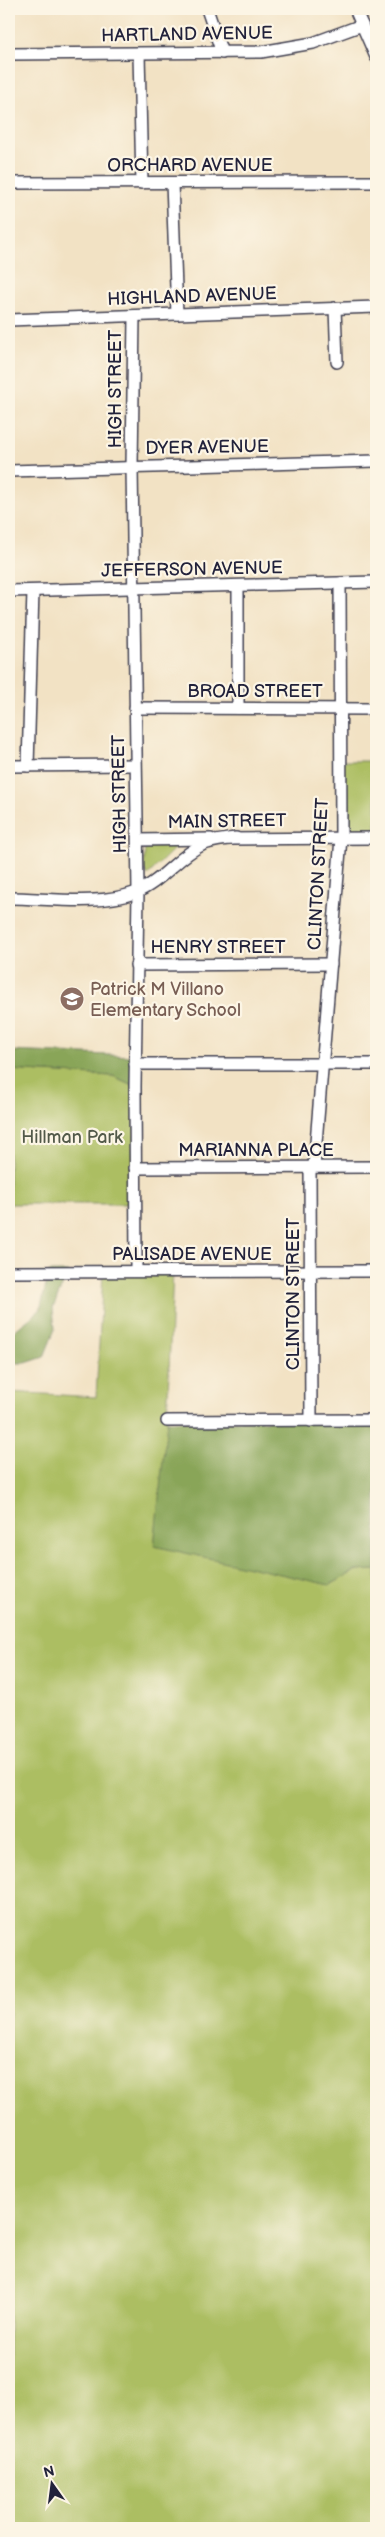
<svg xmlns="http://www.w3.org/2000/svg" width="385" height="2537" viewBox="0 0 385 2537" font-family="'Balsamiq Sans',sans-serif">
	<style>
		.green { fill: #acbe62; stroke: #67704e }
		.forest { fill: #89a558; stroke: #56644a }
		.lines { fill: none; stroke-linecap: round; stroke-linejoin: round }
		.minor-casing { stroke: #413f50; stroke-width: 14 }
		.minor { stroke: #fff; stroke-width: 11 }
		.labels { text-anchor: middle; stroke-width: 4.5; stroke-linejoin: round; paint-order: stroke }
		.street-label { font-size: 18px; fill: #22223b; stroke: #fcf5e5 }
		.education-label { font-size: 18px; fill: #785e54; stroke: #fcf5e5; text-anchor: start }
		.park-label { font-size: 18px; fill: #525949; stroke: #fcf5e5 }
	</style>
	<rect width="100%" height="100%" fill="#fcf5e5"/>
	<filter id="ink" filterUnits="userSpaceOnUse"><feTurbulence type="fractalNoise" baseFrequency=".02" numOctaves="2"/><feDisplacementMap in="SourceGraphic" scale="10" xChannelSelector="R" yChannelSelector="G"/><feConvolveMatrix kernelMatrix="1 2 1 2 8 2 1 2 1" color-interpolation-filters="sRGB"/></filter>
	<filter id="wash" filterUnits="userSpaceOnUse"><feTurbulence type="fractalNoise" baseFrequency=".0096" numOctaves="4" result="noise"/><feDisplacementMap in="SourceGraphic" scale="20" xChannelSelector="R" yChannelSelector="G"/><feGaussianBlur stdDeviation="1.12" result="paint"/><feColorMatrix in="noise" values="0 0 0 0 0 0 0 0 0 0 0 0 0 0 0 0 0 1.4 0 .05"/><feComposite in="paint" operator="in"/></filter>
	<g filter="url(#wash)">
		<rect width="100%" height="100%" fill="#f2e2c4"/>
		<g class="green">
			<rect x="341" y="761" width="35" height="77"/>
			<polygon points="145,844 177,844 177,846 148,875 144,870"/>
			<polygon points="9,1070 113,1076 135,1086 136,1204 9,1204"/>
			<polygon points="173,1271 167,1421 330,1585 355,1571 376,1570 376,2528 9,2528 9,1392 96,1397 103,1272"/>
		</g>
		<g class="forest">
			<polygon points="9,1051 135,1056 135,1086 113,1076 9,1070"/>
			<polygon points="49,1272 68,1272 53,1308 55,1329 44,1357 26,1363 9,1363 9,1335 40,1310"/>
			<polygon points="364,1420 376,1432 376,1570 355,1571 330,1585 154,1546 167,1421"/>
		</g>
	</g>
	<g filter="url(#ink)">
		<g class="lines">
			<defs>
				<g id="minor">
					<polyline points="207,9 222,53"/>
					<polyline points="355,9 376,57"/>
					<polyline points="9,54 261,52 313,43 362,25"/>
					<polyline points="139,54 142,183"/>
					<polyline points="9,183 372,182"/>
					<polyline points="172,183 177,314"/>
					<polyline points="335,308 337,362"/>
					<polyline points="134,316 132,467 138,891 135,1086 136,1271"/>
					<polyline points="9,320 376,307"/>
					<polyline points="9,471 376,461"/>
					<polyline points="238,586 238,708"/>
					<polyline points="9,591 376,582"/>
					<polyline points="135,708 376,709"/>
					<polyline points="9,766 135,765"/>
					<polyline points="28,766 33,591"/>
					<polyline points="229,839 376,838"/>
					<polyline points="138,840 211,839"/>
					<path d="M9,898c38,0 90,8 125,-5 27,-10 43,-36 68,-48 11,-5 22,-5 34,-7"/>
					<polyline points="136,965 331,964"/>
					<polyline points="135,1064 376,1064"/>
					<polyline points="310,1167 311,1421"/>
					<polyline points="314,1167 341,838 340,583"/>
					<polyline points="135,1168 376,1167"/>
					<polyline points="9,1272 376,1271"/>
					<polyline points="167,1421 376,1420"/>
				</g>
			</defs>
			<use href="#minor" class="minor-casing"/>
			<use href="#minor" class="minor"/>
		</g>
	</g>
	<defs>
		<symbol id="school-disc" viewBox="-11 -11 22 22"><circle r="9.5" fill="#8d6e63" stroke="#fcf5e5"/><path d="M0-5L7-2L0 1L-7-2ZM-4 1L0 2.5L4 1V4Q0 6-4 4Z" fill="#fff"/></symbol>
	</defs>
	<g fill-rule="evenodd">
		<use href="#school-disc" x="58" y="985" width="28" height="28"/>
	</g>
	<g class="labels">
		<g class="street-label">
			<text transform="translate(187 34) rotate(-1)" y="6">HARTLAND AVENUE</text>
			<text x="190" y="171">ORCHARD AVENUE</text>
			<text transform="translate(192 296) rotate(-2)" y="6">HIGHLAND AVENUE</text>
			<text transform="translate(115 389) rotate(-90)" y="6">HIGH STREET</text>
			<text transform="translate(207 447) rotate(-1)" y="6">DYER AVENUE</text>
			<text transform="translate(192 569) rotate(-1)" y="6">JEFFERSON AVENUE</text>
			<text x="255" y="697">BROAD STREET</text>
			<text transform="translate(119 794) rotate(-91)" y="6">HIGH STREET</text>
			<text transform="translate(227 821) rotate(-1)" y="6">MAIN STREET</text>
			<text transform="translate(318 874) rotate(-87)" y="6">CLINTON STREET</text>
			<text x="218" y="953">HENRY STREET</text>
			<text x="256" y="1156">MARIANNA PLACE</text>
			<text x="192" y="1260">PALISADE AVENUE</text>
			<text transform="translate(293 1294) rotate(-90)" y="6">CLINTON STREET</text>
		</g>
		<g class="education-label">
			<text x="90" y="995">Patrick M Villano<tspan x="90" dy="21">Elementary School</tspan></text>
		</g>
		<g class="park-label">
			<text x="72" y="1143">Hillman Park</text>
		</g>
	</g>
	<rect width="385" height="2537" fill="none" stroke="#fcf5e5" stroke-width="30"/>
	<g transform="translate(52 2484) rotate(346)" stroke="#fcf5e5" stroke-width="4" paint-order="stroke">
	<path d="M0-4L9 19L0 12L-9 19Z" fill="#22223b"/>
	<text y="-8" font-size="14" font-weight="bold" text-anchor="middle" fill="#22223b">N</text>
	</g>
</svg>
